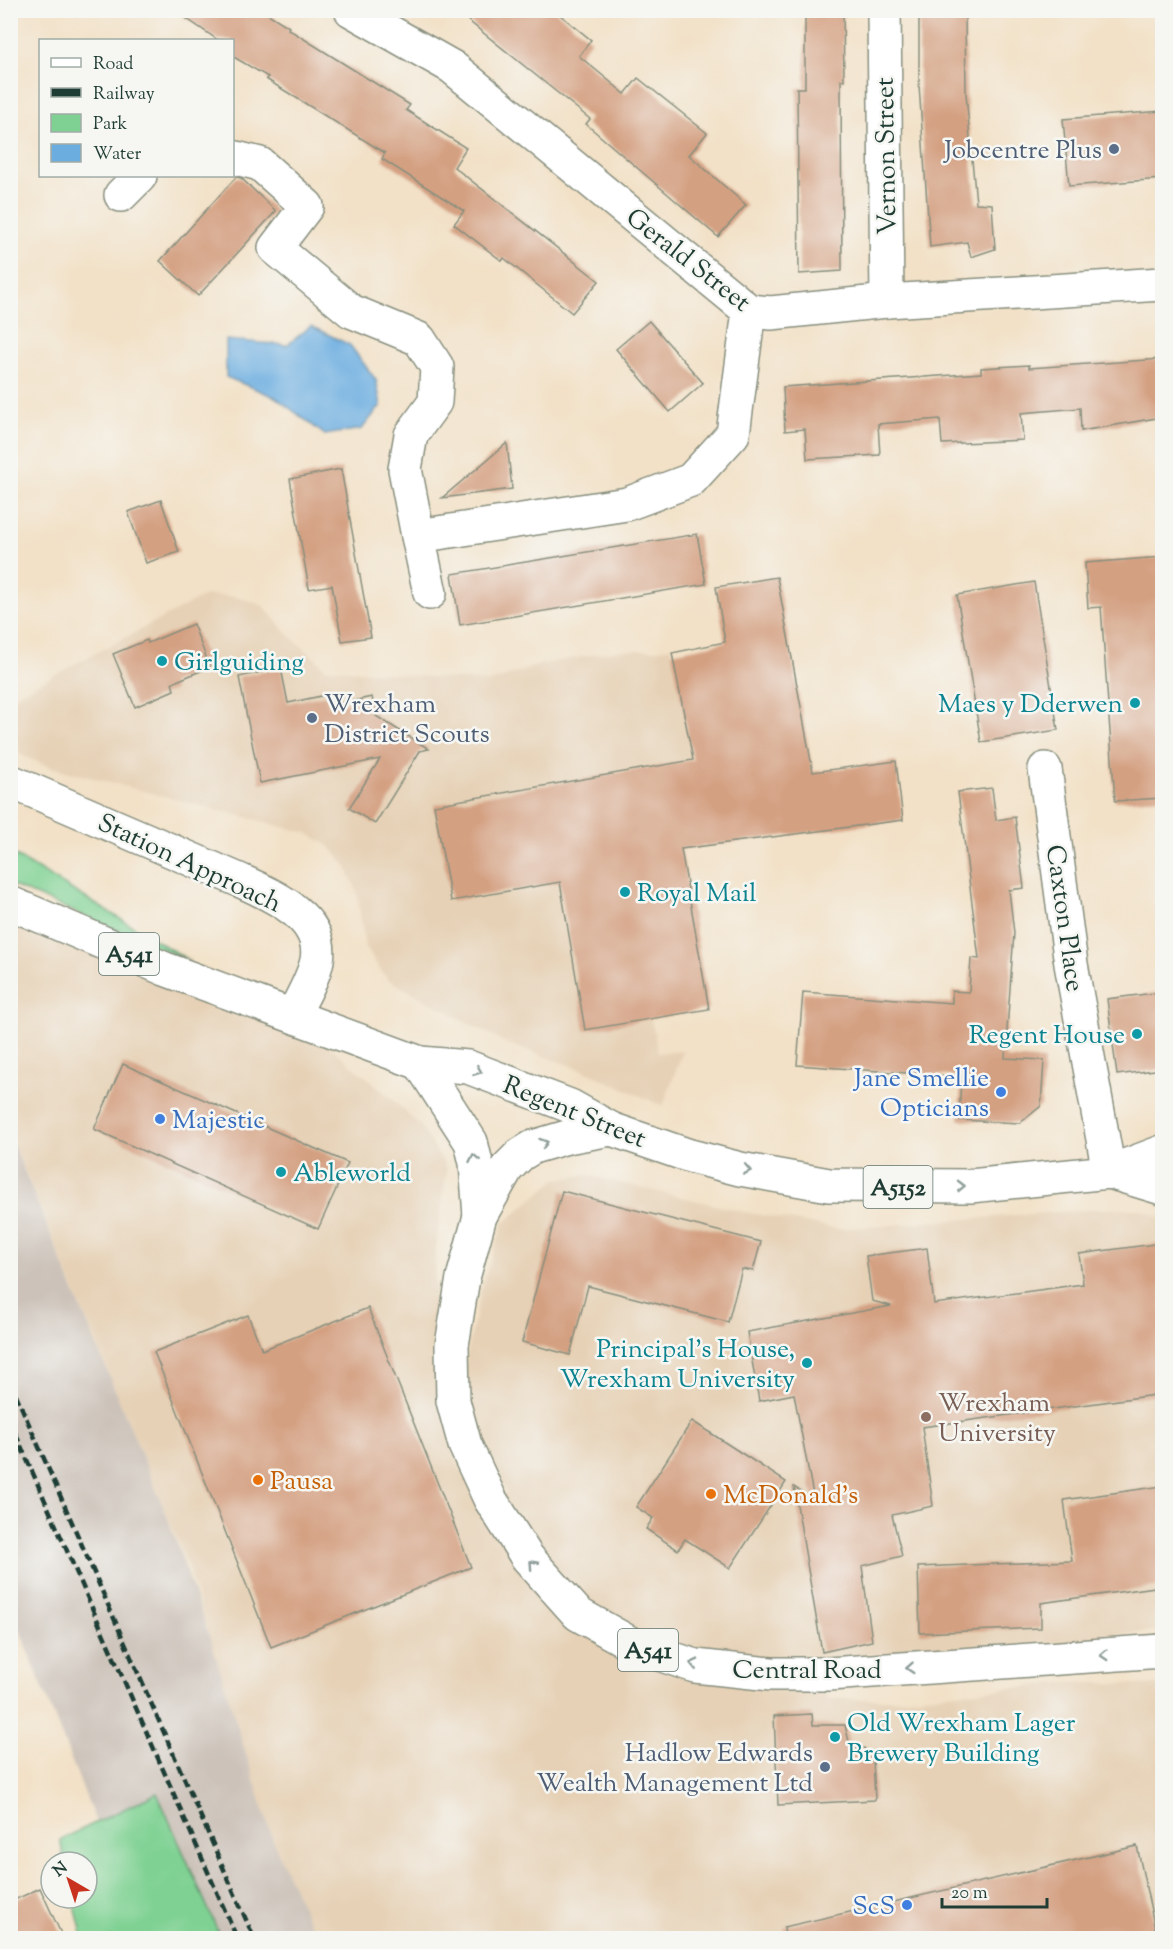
<svg xmlns="http://www.w3.org/2000/svg" width="1173" height="1949" viewBox="0 0 1173 1949" font-family="'Sorts Mill Goudy',serif">
	<style>
		.built { fill: #e6d1b6 }
		.industrial { fill: #ccc2b9 }
		.green { fill: #7fd193; stroke: #4f8764; stroke-width: 1.5 }
		.water { fill: #6cade0; stroke: #46758a; stroke-width: 1.5 }
		.building { fill: #d4a082 }
		.lines { fill: none; stroke-linecap: round; stroke-linejoin: round }
		.minor-casing { stroke: #888f7e; stroke-width: 36 }
		.primary-casing { stroke: #888f7e; stroke-width: 36 }
		.minor { stroke: #fff; stroke-width: 33 }
		.primary { stroke: #fff; stroke-width: 33 }
		.rail { stroke: #1f3d34; stroke-width: 4.5; stroke-dasharray: 9 4.5; stroke-linecap: butt }
		.oneway { stroke: #8f9e9a }
		.service-dot { fill: #5c6f8a; stroke: #f6f6f2; stroke-width: 2 }
		.culture-dot { fill: #0f9aa8; stroke: #f6f6f2; stroke-width: 2 }
		.shop-dot { fill: #3f7fe0; stroke: #f6f6f2; stroke-width: 2 }
		.education-dot { fill: #8d6e63; stroke: #f6f6f2; stroke-width: 2 }
		.food-dot { fill: #e8710a; stroke: #f6f6f2; stroke-width: 2 }
		.labels { text-anchor: middle; stroke-width: 5; stroke-linejoin: round; paint-order: stroke }
		.shield { fill: #f6f6f2; stroke: #60746d; stroke-width: 1.5 }
		.shield-label { font-size: 24px; font-weight: bold; fill: #1f3d34 }
		.service-label { font-size: 26px; fill: #4e5e75; stroke: #f6f6f2; text-anchor: end }
		.street-label { font-size: 26px; fill: #1f3d34; stroke: #f6f6f2 }
		.culture-label { font-size: 26px; fill: #0d838f; stroke: #f6f6f2; text-anchor: start }
		.shop-label { font-size: 26px; fill: #366cbe; stroke: #f6f6f2; text-anchor: end }
		.education-label { font-size: 26px; fill: #785e54; stroke: #f6f6f2; text-anchor: start }
		.food-label { font-size: 26px; fill: #c56008; stroke: #f6f6f2; text-anchor: start }
	</style>
	<rect width="100%" height="100%" fill="#f6f6f2"/>
	<filter id="ink" filterUnits="userSpaceOnUse"><feTurbulence type="fractalNoise" baseFrequency=".0167" numOctaves="2"/><feDisplacementMap in="SourceGraphic" scale="12" xChannelSelector="R" yChannelSelector="G"/><feConvolveMatrix kernelMatrix="1 2 1 2 8 2 1 2 1" color-interpolation-filters="sRGB"/></filter>
	<filter id="wash" filterUnits="userSpaceOnUse"><feTurbulence type="fractalNoise" baseFrequency=".008" numOctaves="4" result="noise"/><feDisplacementMap in="SourceGraphic" scale="24" xChannelSelector="R" yChannelSelector="G"/><feGaussianBlur stdDeviation="1.35" result="paint"/><feColorMatrix in="noise" values="0 0 0 0 0 0 0 0 0 0 0 0 0 0 0 0 0 1.4 0 .05"/><feComposite in="paint" operator="in"/></filter>
	<g filter="url(#wash)">
		<rect width="100%" height="100%" fill="#f2e1c7"/>
		<g class="built">
			<polygon points="206,595 238,597 263,606 284,630 325,668 489,682 542,664 619,650 655,650 671,647 698,785 671,792 709,1009 651,1019 658,1053 683,1051 663,1106 580,1069 506,1043 387,979 365,947 357,892 346,866 329,846 307,833 50,767 11,751 11,700 20,693"/>
			<polygon points="10,903 293,1015 392,1099 421,1127 447,1168 436,1247 432,1365 453,1455 482,1508 507,1492 474,1441 463,1372 482,1286 503,1224 556,1179 587,1175 744,1212 838,1229 1097,1209 1139,1209 1162,1218 1162,1630 1063,1642 821,1658 828,1699 895,1699 1070,1682 1162,1685 1162,1938 316,1938 274,1845 188,1567 11,1136"/>
		</g>
		<polygon class="industrial" points="10,1136 167,1516 211,1641 274,1844 316,1938 221,1938 157,1793 96,1822 11,1608"/>
		<g class="green">
			<polygon points="11,853 190,961 11,885"/>
			<polygon points="157,1793 221,1938 83,1938 73,1898 87,1898 87,1862 65,1862 60,1840"/>
		</g>
		<polygon class="water" points="311,326 350,345 376,380 381,405 362,429 325,435 275,397 226,377 226,340 287,345"/>
		<g id="blocks">
			<g class="building">
				<polygon points="174,10 262,10 289,27 288,29 410,105 406,110 466,148 454,167 599,281 572,313 504,258 502,261 454,224 464,211 382,159 385,153 266,79 268,77 232,56 232,40 218,40"/>
				<polygon points="455,10 554,10 591,40 579,56 625,94 638,78 707,133 689,155 746,205 718,237 586,124 590,119"/>
				<polygon points="805,10 843,10 844,80 841,80 842,271 799,274 797,88 805,88"/>
				<polygon points="919,10 965,10 966,94 976,203 992,204 995,249 971,257 967,242 930,247 919,85"/>
				<polygon points="1162,111 1162,179 1069,186 1063,119"/>
				<polygon points="236,177 241,178 276,211 198,296 160,261"/>
				<polygon points="649,321 703,383 670,412 616,349"/>
				<polygon points="1162,359 1162,417 1081,431 1080,408 1021,413 1023,440 942,444 940,419 878,424 880,455 807,459 805,429 785,431 783,387 981,373 981,368 1029,365 1029,368"/>
				<polygon points="507,443 512,489 442,498"/>
				<polygon points="341,469 371,637 342,641 332,585 309,589 290,479"/>
				<polygon points="161,500 179,552 146,563 128,512"/>
				<polygon points="697,534 706,584 460,625 452,574"/>
				<polygon points="1162,557 1162,798 1115,801 1101,607 1088,608 1085,563"/>
				<polygon points="777,577 813,772 896,761 903,820 681,849 709,1009 585,1030 560,882 451,901 434,805 693,760 672,653 725,642 716,587"/>
				<polygon points="1034,582 1058,730 981,742 957,595"/>
				<polygon points="193,624 210,667 172,683 174,690 135,707 113,654 147,640 148,643"/>
				<polygon points="281,668 288,703 326,695 329,706 372,697 376,716 429,749 420,751 375,824 349,808 380,759 260,783 239,677"/>
				<polygon points="992,788 996,820 1015,817 1024,888 1009,890 1014,933 1005,1058 1044,1060 1041,1106 1020,1123 959,1120 961,1077 797,1065 803,992 952,1003 952,991 969,992 971,958 979,959 958,792"/>
				<polygon points="1162,992 1162,1069 1117,1075 1107,999"/>
				<polygon points="123,1064 348,1163 318,1229 94,1129"/>
				<polygon points="562,1191 761,1242 753,1271 742,1269 728,1322 588,1286 570,1355 522,1342"/>
				<polygon points="1162,1243 1162,1394 922,1427 933,1506 892,1515 902,1556 862,1566 872,1641 822,1652 794,1487 814,1500 794,1394 759,1401 747,1332 891,1306 872,1301 866,1256 927,1248 934,1304 1083,1284 1079,1254"/>
				<polygon points="368,1308 471,1567 271,1647 154,1352 248,1315 262,1350"/>
				<polygon points="692,1421 786,1482 730,1568 685,1539 678,1550 646,1529 653,1518 636,1507"/>
				<polygon points="1162,1486 1162,1586 1041,1603 1041,1628 920,1633 918,1567 1072,1561 1064,1500"/>
				<polygon points="812,1714 813,1725 845,1725 851,1750 864,1748 873,1758 875,1800 778,1805 774,1716"/>
				<polygon points="1137,1846 1157,1938 785,1938 784,1927"/>
				<polygon points="40,1888 63,1938 10,1938 10,1902"/>
			</g>
		</g>
	</g>
	<g filter="url(#ink)">
		<use href="#blocks" fill-opacity="0" stroke="#888f7e" stroke-width="1.5"/>
		<g class="lines">
			<defs>
				<g id="minor">
					<polyline points="351,10 452,67 749,311 771,313 887,301 1162,284"/>
					<polyline points="884,10 887,301"/>
					<polyline points="232,157 260,164 307,206 275,248 351,311 419,339 437,367 435,402 411,435 405,469 418,536 627,504 691,480 733,434 749,311"/>
					<polyline points="121,195 140,176"/>
					<polyline points="418,536 430,593"/>
					<polyline points="1045,769 1071,964 1109,1172"/>
					<path d="M10,781l229,99c31,14 86,37 78,80 -3,17 -16,39 -24,55"/>
				</g>
				<g id="primary">
					<polyline points="10,903 165,969 420,1063 468,1067 570,1106 611,1129 690,1156 740,1169 829,1185 970,1186 1109,1172 1162,1152"/>
					<polyline points="420,1063 471,1142 476,1163 480,1216"/>
					<polyline points="611,1129 567,1137 533,1147 520,1155 507,1168 480,1216 463,1278 452,1345 453,1401 465,1445 490,1499 527,1557 578,1614 635,1646 695,1666 771,1674 829,1674 1162,1651"/>
					<polyline points="1109,1172 1162,1188"/>
				</g>
			</defs>
			<use href="#minor" class="minor-casing"/>
			<use href="#primary" class="primary-casing"/>
			<use href="#minor" class="minor"/>
			<use href="#primary" class="primary"/>
			<g class="rail">
				<polyline points="10,1381 254,1938"/>
				<polyline points="10,1421 237,1938"/>
			</g>
		</g>
		<defs><path id="oneway-chevron" d="M-2-3.5L2.5 0L-2 3.5" fill="none" stroke-width="1.6" stroke-linecap="round" stroke-linejoin="round" transform="scale(1.5)"/></defs>
		<g class="oneway">
			<use href="#oneway-chevron" transform="translate(478 1071) rotate(22)"/>
			<use href="#oneway-chevron" transform="translate(544 1143) rotate(-18)"/>
			<use href="#oneway-chevron" transform="translate(474 1158) rotate(-101)"/>
			<use href="#oneway-chevron" transform="translate(747 1170) rotate(11)"/>
			<use href="#oneway-chevron" transform="translate(961 1186) rotate(-1)"/>
			<use href="#oneway-chevron" transform="translate(533 1564) rotate(-132)"/>
			<use href="#oneway-chevron" transform="translate(1104 1655) rotate(177)"/>
			<use href="#oneway-chevron" transform="translate(694 1664) rotate(-167)"/>
			<use href="#oneway-chevron" transform="translate(910 1668) rotate(176)"/>
		</g>
	</g>
	<g class="service-dot">
		<circle cx="1114" cy="149" r="6"/>
		<circle cx="312" cy="718" r="6"/>
		<circle cx="825" cy="1767" r="6"/>
	</g>
	<g class="culture-dot">
		<circle cx="162" cy="661" r="6"/>
		<circle cx="1135" cy="703" r="6"/>
		<circle cx="625" cy="892" r="6"/>
		<circle cx="1137" cy="1034" r="6"/>
		<circle cx="281" cy="1172" r="6"/>
		<circle cx="807" cy="1363" r="6"/>
		<circle cx="835" cy="1737" r="6"/>
	</g>
	<g class="shop-dot">
		<circle cx="1001" cy="1092" r="6"/>
		<circle cx="160" cy="1119" r="6"/>
		<circle cx="907" cy="1905" r="6"/>
	</g>
	<circle class="education-dot" cx="926" cy="1417" r="6"/>
	<g class="food-dot">
		<circle cx="258" cy="1480" r="6"/>
		<circle cx="711" cy="1494" r="6"/>
	</g>
	<g class="labels">
		<g class="shield">
			<rect x="99" y="933" width="60" height="42" rx="4.5"/>
			<rect x="863.5" y="1166" width="69" height="42" rx="4.5"/>
			<rect x="618" y="1629" width="60" height="42" rx="4.5"/>
		</g>
		<g class="shield-label">
			<text x="129" y="962">A541</text>
			<text x="898" y="1195">A5152</text>
			<text x="648" y="1658">A541</text>
		</g>
		<g class="service-label">
			<text x="1102" y="158">Jobcentre Plus</text>
			<text x="324" y="712" text-anchor="start">Wrexham<tspan x="324" dy="30">District Scouts</tspan></text>
			<text x="813" y="1761">Hadlow Edwards<tspan x="813" dy="30">Wealth Management Ltd</tspan></text>
		</g>
		<g class="street-label">
			<text transform="translate(885 156) rotate(-91)" y="9">Vernon Street</text>
			<text transform="translate(689 259) rotate(38)" y="9">Gerald Street</text>
			<text transform="translate(190 862) rotate(25)" y="9">Station Approach</text>
			<text transform="translate(1066 918) rotate(82)" y="9">Caxton Place</text>
			<text transform="translate(575 1111) rotate(22)" y="9">Regent Street</text>
			<text x="807" y="1678">Central Road</text>
		</g>
		<g class="culture-label">
			<text x="174" y="670">Girlguiding</text>
			<text x="1123" y="712" text-anchor="end">Maes y Dderwen</text>
			<text x="637" y="901">Royal Mail</text>
			<text x="1125" y="1043" text-anchor="end">Regent House</text>
			<text x="293" y="1181">Ableworld</text>
			<text x="795" y="1357" text-anchor="end">Principal's House,<tspan x="795" dy="30">Wrexham University</tspan></text>
			<text x="847" y="1731">Old Wrexham Lager<tspan x="847" dy="30">Brewery Building</tspan></text>
		</g>
		<g class="shop-label">
			<text x="989" y="1086">Jane Smellie<tspan x="989" dy="30">Opticians</tspan></text>
			<text x="172" y="1128" text-anchor="start">Majestic</text>
			<text x="895" y="1914">ScS</text>
		</g>
		<g class="education-label">
			<text x="938" y="1411">Wrexham<tspan x="938" dy="30">University</tspan></text>
		</g>
		<g class="food-label">
			<text x="270" y="1489">Pausa</text>
			<text x="723" y="1503">McDonald's</text>
		</g>
	</g>
	<rect width="1173" height="1949" fill="none" stroke="#f6f6f2" stroke-width="36"/>
	<rect x="39" y="39" width="195" height="138" fill="#f6f6f2" stroke="#a0aca6" stroke-width="1.5"/>
	<rect x="51" y="58" width="30" height="9" fill="#ffffff" stroke="#a0aca6" stroke-width="1.5"/>
	<text x="93" y="69" font-size="18" fill="#1f3d34">Road</text>
	<rect x="51" y="88" width="30" height="9" fill="#1f3d34" stroke="#a0aca6" stroke-width="1.5"/>
	<text x="93" y="99" font-size="18" fill="#1f3d34">Railway</text>
	<rect x="51" y="114" width="30" height="18" fill="#7fd193" stroke="#a0aca6" stroke-width="1.5"/>
	<text x="93" y="129" font-size="18" fill="#1f3d34">Park</text>
	<rect x="51" y="144" width="30" height="18" fill="#6cade0" stroke="#a0aca6" stroke-width="1.5"/>
	<text x="93" y="159" font-size="18" fill="#1f3d34">Water</text>
	<g transform="translate(69 1880) rotate(321)"><circle r="28" fill="#f6f6f2" stroke="#a0aca6" stroke-width="1.5"/>
	<path d="M0-4.5L10 22L0 15L-10 22Z" fill="#c8321e"/>
	<text y="-9" font-size="16" font-weight="bold" text-anchor="middle" fill="#1f3d34">N</text>
	</g>
	<path d="M942 1898v9h105v-9" fill="none" stroke="#1f3d34" stroke-width="3"/>
	<text x="951" y="1898" font-size="18" fill="#1f3d34" stroke="#f6f6f2" stroke-width="4.5" paint-order="stroke">20 m</text>
</svg>
